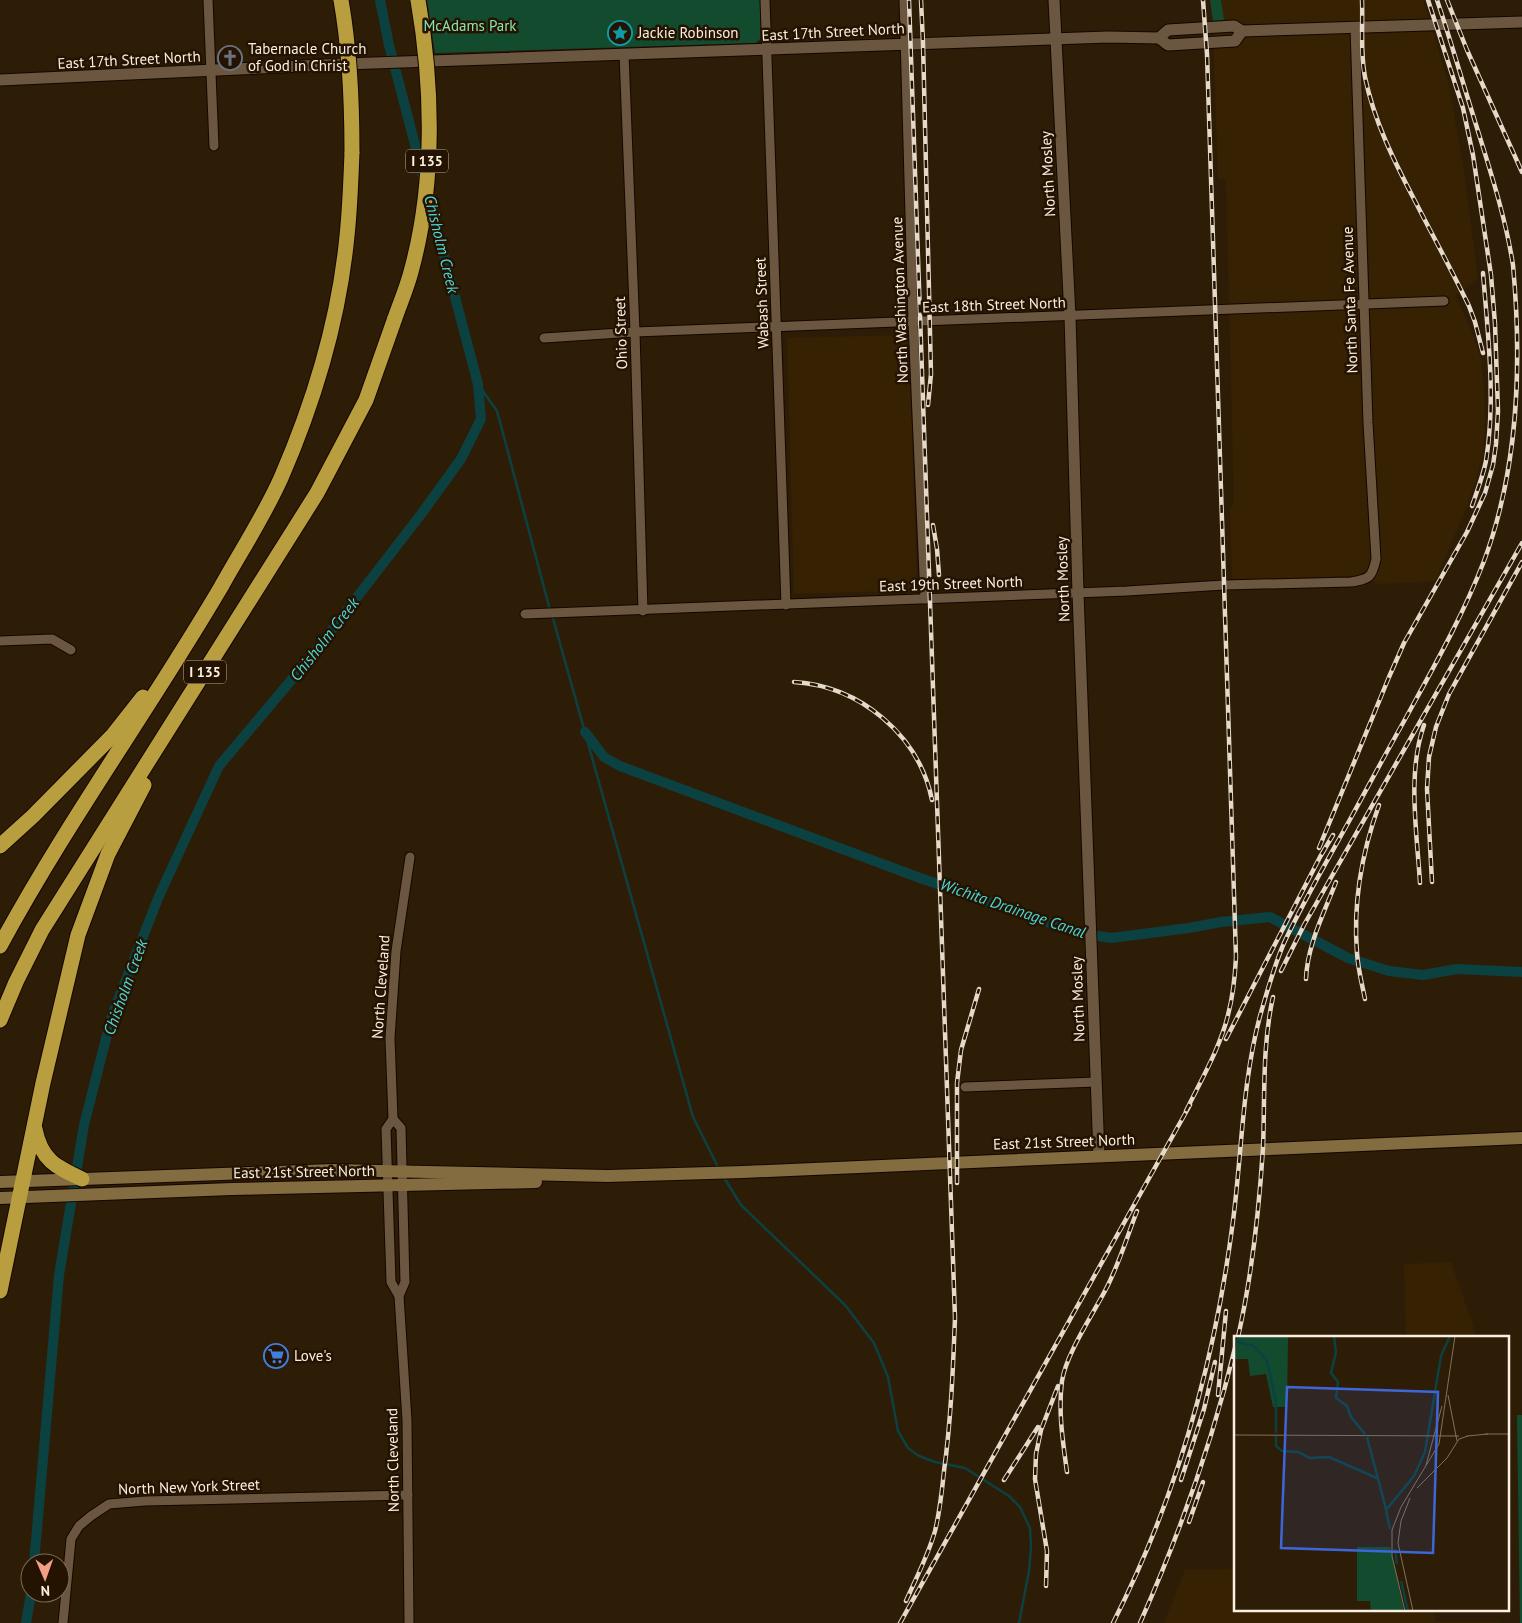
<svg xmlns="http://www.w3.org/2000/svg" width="1522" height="1623" viewBox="0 0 1522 1623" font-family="'PT Sans',sans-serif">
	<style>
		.built { fill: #372103 }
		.green { fill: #134b2f }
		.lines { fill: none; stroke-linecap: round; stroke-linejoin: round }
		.stream { stroke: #0c4142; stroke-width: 2.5 }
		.canal { stroke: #0c4142; stroke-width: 10 }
		.minor-casing { stroke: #150600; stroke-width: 11 }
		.tertiary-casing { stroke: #150600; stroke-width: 13 }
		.secondary-casing { stroke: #150600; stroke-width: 14 }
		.motorway-casing { stroke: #150600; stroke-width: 17 }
		.minor { stroke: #6b5740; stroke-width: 9 }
		.tertiary { stroke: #6b5740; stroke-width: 11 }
		.secondary { stroke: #826c40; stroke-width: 12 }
		.motorway { stroke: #b99e3f; stroke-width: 15 }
		.rail-casing { stroke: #e5d9ca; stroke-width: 4.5 }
		.rail { stroke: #241300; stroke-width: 2.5; stroke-dasharray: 8; stroke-linecap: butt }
		.motorway-bridge-casing { stroke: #150600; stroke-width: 17; stroke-linecap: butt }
		.motorway-bridge { stroke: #b99e3f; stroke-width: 15 }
		.labels { text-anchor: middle; stroke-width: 5; stroke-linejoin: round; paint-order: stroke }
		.shield { fill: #241300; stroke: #baad9e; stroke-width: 1 }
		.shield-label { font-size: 14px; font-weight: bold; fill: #fbefe1 }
		.park-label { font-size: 15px; fill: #88e6b0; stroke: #241300 }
		.street-label { font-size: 15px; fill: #fbefe1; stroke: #241300 }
		.poi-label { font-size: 15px; fill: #fbefe1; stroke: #241300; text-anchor: start }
		.water-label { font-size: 16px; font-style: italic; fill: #4cd8da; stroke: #241300 }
		.inset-river { fill: none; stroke: #0c4142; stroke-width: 2.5 }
		.inset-road { fill: none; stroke: #80715e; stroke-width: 1 }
		.view { fill: #3e66d9; fill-opacity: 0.15; stroke: #3e66d9; stroke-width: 2.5 }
		.inset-edge { fill: none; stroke: #fbefe1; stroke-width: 2.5 }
	</style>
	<rect width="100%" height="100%" fill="#2e1d06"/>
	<g class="built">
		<polygon points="1221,0 1423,0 1448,82 1464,170 1478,279 1455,295 1472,332 1481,359 1484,386 1485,420 1483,452 1477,477 1466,509 1435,581 1379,584 1361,576 1232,580 1230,510 1234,502 1226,179 1218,179 1213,21 1224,20"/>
		<polygon points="909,335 917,590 794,594 787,338"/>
		<polygon points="1451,1262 1477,1337 1406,1337 1404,1264"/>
		<polygon points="1236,1569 1236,1609 1435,1609 1435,1622 1498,1622 1498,1623 1164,1623 1185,1570"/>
	</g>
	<g class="green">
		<polygon points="427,0 760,0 761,38 756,43 435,53"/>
		<polygon points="1210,0 1221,0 1224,20 1213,21"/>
		<polygon points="1517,1415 1522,1415 1522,1623 1520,1623"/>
	</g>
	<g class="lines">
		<g class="stream">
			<polyline points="478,384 497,411 550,610"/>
			<polyline points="552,615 693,1117 719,1169"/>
			<polyline points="723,1176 741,1205 845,1305 874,1343 888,1377 898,1431 908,1448 919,1456 935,1462 965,1468 1009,1496 1020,1507 1030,1528 1031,1547 1029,1571 1019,1623"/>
		</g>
		<g class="canal">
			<polyline points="380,0 389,45 424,179"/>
			<polyline points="585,732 604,757 620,766 920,878 1079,933 1111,938 1189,928 1221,922 1270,917 1348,958 1389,971 1423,975 1457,969 1522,972"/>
			<polyline points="34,1563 59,1275 84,1125 112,1015 159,896 219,766 314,653 422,513 461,459 481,419 478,384 428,195"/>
			<polyline points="26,1623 31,1593"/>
		</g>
		<defs>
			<g id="minor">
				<polyline points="208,0 214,146"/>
				<polyline points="765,0 786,605"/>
				<polyline points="904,0 913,322 925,599"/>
				<polyline points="624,54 635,332 643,611"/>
				<polyline points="544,338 635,332 1444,301"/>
				<path d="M525,614l602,-23 97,-6 127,-3c18,-3 21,-4 25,-23l-8,-136 -13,-396"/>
				<polyline points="0,641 52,639 71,650"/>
				<polyline points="965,1087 1096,1082"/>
				<polyline points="393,1119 401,1128 405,1282 399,1296"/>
				<polyline points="63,1623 71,1539 79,1526 91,1516 109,1504 145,1501 408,1495"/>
				<polyline points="409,1623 407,1420 399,1296 391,1282 386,1129 393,1119 390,1038 396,951 410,857"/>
			</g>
			<g id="tertiary">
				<polyline points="1054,0 1070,316 1078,593 1099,1156"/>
				<polyline points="1159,38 1168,30 1234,26 1242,31 1522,22"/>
				<polyline points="0,80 345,64 1108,37 1159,38 1168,45 1235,41 1242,31"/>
			</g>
			<g id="secondary">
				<polyline points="0,1182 334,1170 608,1176 743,1172 1522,1138"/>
				<polyline points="0,1198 232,1189 536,1182"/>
			</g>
			<g id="motorway">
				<polyline points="0,846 33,816 113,735 143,697"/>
				<path d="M0,946c67,-124 150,-238 221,-359 20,-36 43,-71 60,-109 33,-76 58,-159 66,-242 3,-28 4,-57 5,-84"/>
				<polyline points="0,1020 16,982 42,930 317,493 366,400 395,318"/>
				<path d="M35,1129c6,31 21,38 47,50"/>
				<polyline points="0,1291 43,1083 78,935 108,854 144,785"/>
			</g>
		</defs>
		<use href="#minor" class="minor-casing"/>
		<use href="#tertiary" class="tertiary-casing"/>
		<use href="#secondary" class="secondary-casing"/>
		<use href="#motorway" class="motorway-casing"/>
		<use href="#minor" class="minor"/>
		<use href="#tertiary" class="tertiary"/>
		<use href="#secondary" class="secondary"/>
		<use href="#motorway" class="motorway"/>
		<defs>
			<g id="rail">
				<polyline points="921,0 923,43 931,374 928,405"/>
				<path d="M1362,0c1,25 -2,52 3,77 9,44 29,84 50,124 18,35 37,70 54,105l6,16 8,31"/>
				<polyline points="1447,0 1467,50 1522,172"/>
				<path d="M1472,506c5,-15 11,-30 14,-45 10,-61 2,-126 -3,-188"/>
				<polyline points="933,525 937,549 939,575"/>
				<path d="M794,682c66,4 125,53 138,118"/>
				<polyline points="1319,848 1389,677 1404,643 1467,532 1485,493 1493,465 1496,444 1498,411 1495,324 1491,275 1473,155 1463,108 1428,0"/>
				<polyline points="1432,882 1427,789 1429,757 1436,727 1449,694 1522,562"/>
				<path d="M1420,883c-3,-50 -13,-110 4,-158"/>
				<polyline points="1281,971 1304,925 1522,543"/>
				<path d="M1306,979c1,-33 18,-66 30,-97"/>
				<path d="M1365,999c-3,-15 -7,-30 -8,-46 -4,-50 5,-101 22,-148"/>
				<polyline points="1226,1039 1320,857 1333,835"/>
				<path d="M1186,1111c15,-31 34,-63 42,-96 5,-19 7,-38 8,-58l-29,-903 -4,-54"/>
				<polyline points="957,1183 957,1083 961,1050 979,989"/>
				<path d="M1238,1337c14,-62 21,-126 25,-189 2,-50 -1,-102 10,-151"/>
				<polyline points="1218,1395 1226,1311"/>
				<path d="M1067,1472c-4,-29 -9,-61 -5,-91 4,-27 31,-67 44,-92 13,-25 21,-52 31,-78"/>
				<polyline points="1004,1480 1038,1427"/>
				<polyline points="1181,1480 1204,1409 1215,1362"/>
				<polyline points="1189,1522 1203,1482"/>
				<polyline points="1046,1586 1047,1551 1035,1479 1036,1454 1041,1430 1058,1386"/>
				<path d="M906,1601c10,-23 22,-45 29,-70 5,-20 7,-40 9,-60 7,-51 9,-102 11,-153l-46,-1318"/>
				<polyline points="900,1623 1190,1105"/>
				<path d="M1113,1623c64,-126 102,-262 120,-402 9,-69 9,-137 27,-205 7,-24 14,-50 24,-73 21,-45 46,-87 69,-129 17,-31 33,-61 50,-91 29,-53 59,-105 81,-162 35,-94 38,-197 29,-296 -8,-51 -25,-101 -40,-150 -12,-38 -23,-77 -36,-115"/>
				<path d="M1140,1623c40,-90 73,-183 96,-279"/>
			</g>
		</defs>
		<use href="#rail" class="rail-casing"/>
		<use href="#rail" class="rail"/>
		<defs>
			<g id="motorway-bridge">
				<path d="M341,0c9,51 11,100 11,152"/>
				<path d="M395,318c6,-17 13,-33 17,-50 23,-86 21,-181 6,-268"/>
			</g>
		</defs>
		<use href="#motorway-bridge" class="motorway-bridge-casing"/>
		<use href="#motorway-bridge" class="motorway-bridge"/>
	</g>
	<defs>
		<symbol id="sight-ring" viewBox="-11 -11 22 22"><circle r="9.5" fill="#241300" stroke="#0f9aa8" stroke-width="1.5"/><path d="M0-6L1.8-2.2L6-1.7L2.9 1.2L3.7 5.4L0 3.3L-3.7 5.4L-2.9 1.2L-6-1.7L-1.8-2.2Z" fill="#0f9aa8"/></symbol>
		<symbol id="church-ring" viewBox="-11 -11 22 22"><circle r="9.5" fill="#241300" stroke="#6b7280" stroke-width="1.5"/><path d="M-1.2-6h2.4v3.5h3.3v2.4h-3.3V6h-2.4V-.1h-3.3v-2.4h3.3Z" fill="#6b7280"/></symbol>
		<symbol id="supermarket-ring" viewBox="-11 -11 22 22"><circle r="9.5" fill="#241300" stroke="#3f7fe0" stroke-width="1.5"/><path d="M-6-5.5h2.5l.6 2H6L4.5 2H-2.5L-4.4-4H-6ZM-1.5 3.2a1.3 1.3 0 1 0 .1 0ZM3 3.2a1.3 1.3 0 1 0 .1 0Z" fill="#3f7fe0"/></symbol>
	</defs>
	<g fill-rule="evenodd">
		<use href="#sight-ring" x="606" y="19" width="28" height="28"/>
		<use href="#church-ring" x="216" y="44" width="28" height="28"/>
		<use href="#supermarket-ring" x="262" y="1342" width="28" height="28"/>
	</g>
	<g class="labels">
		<g class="shield">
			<rect x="406" y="149.5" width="42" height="23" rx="4"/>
			<rect x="184" y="660.5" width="42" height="23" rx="4"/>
		</g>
		<g class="shield-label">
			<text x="427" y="166">I 135</text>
			<text x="205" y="677">I 135</text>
		</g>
		<g class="park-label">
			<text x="470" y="31">McAdams Park</text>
		</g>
		<g class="street-label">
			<text transform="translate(833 32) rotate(-3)" y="5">East 17th Street North</text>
			<text transform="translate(129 60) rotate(-3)" y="5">East 17th Street North</text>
			<text transform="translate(1048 174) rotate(-93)" y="5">North Mosley</text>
			<text transform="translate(900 300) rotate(-92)" y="5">North Washington Avenue</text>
			<text transform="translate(1350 300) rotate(-92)" y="5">North Santa Fe Avenue</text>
			<text transform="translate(762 303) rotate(-92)" y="5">Wabash Street</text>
			<text transform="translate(994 305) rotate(-2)" y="5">East 18th Street North</text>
			<text transform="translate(621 333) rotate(-92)" y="5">Ohio Street</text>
			<text transform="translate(1063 579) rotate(-92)" y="5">North Mosley</text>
			<text transform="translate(951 584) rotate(-2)" y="5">East 19th Street North</text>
			<text transform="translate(381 987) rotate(-86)" y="5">North Cleveland</text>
			<text transform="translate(1078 999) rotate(-92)" y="5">North Mosley</text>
			<text transform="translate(1064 1142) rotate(-2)" y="5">East 21st Street North</text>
			<text transform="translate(304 1172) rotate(-1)" y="5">East 21st Street North</text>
			<text transform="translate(393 1460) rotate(-91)" y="5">North Cleveland</text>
			<text transform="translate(189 1487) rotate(-2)" y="5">North New York Street</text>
		</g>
		<g class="poi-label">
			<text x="638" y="38">Jackie Robinson</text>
			<text x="248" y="54">Tabernacle Church<tspan x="248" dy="17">of God in Christ</tspan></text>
			<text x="294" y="1361">Love's</text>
		</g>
		<g class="water-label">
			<text transform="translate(442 244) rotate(76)" y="6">Chisholm Creek</text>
			<text transform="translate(324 639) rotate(-52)" y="6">Chisholm Creek</text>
			<text transform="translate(1013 908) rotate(19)" y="6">Wichita Drainage Canal</text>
			<text transform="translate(125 987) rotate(-70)" y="6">Chisholm Creek</text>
		</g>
	</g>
	<g transform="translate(1234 1336)">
		<rect width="275" height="275" fill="#2e1d06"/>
		<path d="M3,0h51l-1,71h-14l-7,-33 -16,2 -2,-17h-14zM123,211h33l14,64h-33l-1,-10h-13z" fill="#134b2f"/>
		<path class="inset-river" d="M100,0l2,16 -5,21 7,9 -2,16 11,8 4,11 14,17M0,5l20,5 13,15 9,40v32M42,100v10l6,5 16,1 12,6 19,-1 48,21M133,101l20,76M156,193l-4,-19 28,-34 11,-24 16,-96 9,-20M161,213l2,15M167,245l7,30"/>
		<path class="inset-road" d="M214,59l9,46M251,98h24M0,99l225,1M233,100l21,-2M192,129l16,-59M183,152l30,-30 12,-19 9,-3M176,162l-9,23 -3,22 15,68M171,275l-13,-55v-26l9,-23 38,-63 16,-108"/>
		<path class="view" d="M53,51l151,5 -5,161 -152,-5z"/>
		<rect width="275" height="275" class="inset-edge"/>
	</g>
	<g transform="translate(45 1578) rotate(178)"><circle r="24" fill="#241300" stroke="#7a6b5a"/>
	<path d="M0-4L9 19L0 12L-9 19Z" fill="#f39f85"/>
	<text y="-8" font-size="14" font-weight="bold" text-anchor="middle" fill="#fbefe1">N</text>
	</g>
</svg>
